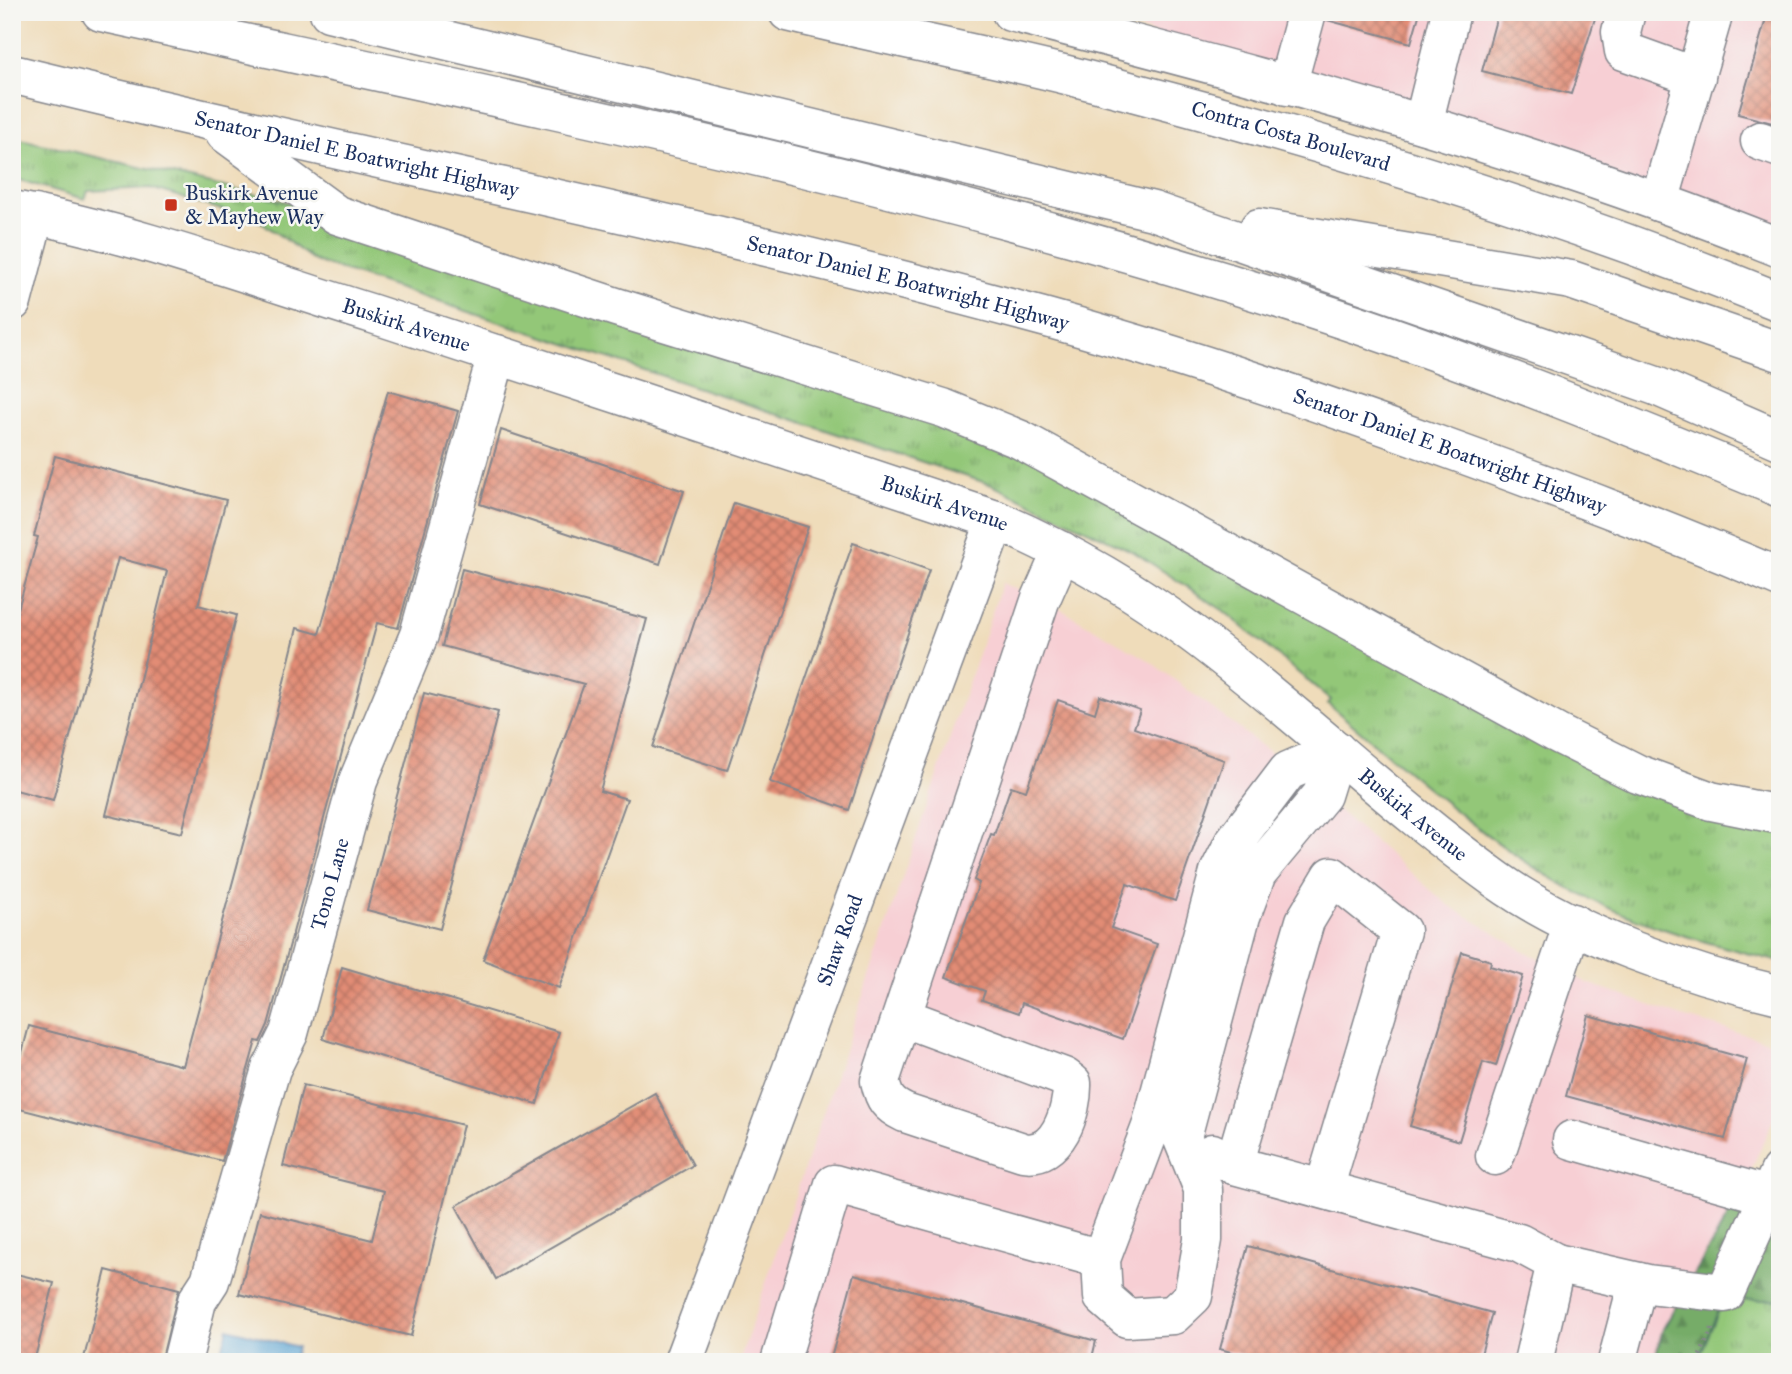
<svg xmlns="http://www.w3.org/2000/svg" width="1792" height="1374" viewBox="0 0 1792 1374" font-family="'IM FELL Great Primer',serif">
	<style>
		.built { fill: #f7cfd4 }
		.grass { fill: url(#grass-tufts); stroke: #577b6b; stroke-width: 2 }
		.forest { fill: url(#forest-firs); stroke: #486e63; stroke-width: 2 }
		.water { fill: #5aa3d1; stroke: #3a6998; stroke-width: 2 }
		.building { fill: url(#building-cross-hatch) }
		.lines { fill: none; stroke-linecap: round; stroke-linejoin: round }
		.minor-casing { stroke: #85868c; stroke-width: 41 }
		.major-casing { stroke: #85868c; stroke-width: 41 }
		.highway-casing { stroke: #85868c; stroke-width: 41 }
		.path { stroke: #85868c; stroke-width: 4.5; stroke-dasharray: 2 5; stroke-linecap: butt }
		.minor { stroke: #fff; stroke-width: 38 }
		.major { stroke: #fff; stroke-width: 38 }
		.highway { stroke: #fff; stroke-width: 38 }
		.poi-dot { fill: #c8321e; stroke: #f6f6f2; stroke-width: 2.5 }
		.labels { text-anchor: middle; stroke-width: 5; stroke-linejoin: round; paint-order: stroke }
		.street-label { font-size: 21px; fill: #1b2f5e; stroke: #f6f6f2 }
		.poi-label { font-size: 21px; fill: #1b2f5e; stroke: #f6f6f2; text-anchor: start }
	</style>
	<defs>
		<pattern id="grass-tufts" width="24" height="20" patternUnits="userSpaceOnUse" patternTransform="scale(1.75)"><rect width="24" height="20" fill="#93c778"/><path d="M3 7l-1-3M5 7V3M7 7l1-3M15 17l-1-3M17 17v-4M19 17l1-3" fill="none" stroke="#77a266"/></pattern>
		<pattern id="forest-firs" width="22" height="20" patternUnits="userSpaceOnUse" patternTransform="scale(1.75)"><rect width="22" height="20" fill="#76ac68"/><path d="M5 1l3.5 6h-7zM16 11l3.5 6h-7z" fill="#608c59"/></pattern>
		<pattern id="building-cross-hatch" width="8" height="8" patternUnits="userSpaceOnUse" patternTransform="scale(1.75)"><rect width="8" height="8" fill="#e28c75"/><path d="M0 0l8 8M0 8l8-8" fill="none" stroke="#b67363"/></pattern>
	</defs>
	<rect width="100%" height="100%" fill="#f6f6f2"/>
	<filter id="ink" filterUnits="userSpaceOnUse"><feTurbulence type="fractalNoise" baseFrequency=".0143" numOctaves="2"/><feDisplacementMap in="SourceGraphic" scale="14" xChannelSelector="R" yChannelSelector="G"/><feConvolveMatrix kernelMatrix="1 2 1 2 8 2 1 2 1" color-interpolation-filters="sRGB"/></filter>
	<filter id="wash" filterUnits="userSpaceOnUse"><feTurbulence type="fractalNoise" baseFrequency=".00686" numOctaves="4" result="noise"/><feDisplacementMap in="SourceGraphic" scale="28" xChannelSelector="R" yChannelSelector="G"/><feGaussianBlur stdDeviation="1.57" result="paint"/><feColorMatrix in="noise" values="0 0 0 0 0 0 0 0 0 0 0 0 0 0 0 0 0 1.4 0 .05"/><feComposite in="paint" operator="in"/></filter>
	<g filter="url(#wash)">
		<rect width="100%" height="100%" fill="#efdcba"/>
		<g class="built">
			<polygon points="1099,12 1780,12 1780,248 1287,86"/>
			<polygon points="1002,583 1060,609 1147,659 1274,755 1447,904 1524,951 1588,983 1683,1017 1768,1041 1780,1058 1780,1103 1743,1189 1663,1329 1654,1362 739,1362"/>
		</g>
		<g class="grass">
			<path d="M12,137l305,72 626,199 613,325 224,82v147c-76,-20 -152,-39 -220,-79 -85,-49 -157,-117 -232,-179l3,-4 -107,-89 -90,-59 -142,-67 -677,-224 -54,-39 -110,-34 -63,3 -3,8 -73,-21z"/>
			<polygon points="1723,1300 1780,1300 1780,1362 1697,1362"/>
		</g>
		<polygon class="forest" points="1780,1171 1780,1300 1723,1300 1697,1362 1654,1362 1663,1329 1743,1189"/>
		<polygon class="water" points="228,1328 297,1347 293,1362 219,1362"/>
		<g id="blocks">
			<g class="building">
				<polygon points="1328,12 1420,12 1411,43 1327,20"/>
				<polygon points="1498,12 1597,12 1571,94 1482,71"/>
				<polygon points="1768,12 1780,12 1780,125 1738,114"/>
				<polygon points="388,391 458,411 398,628 377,623 268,1025 260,1042 256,1041 222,1161 12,1107 12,1091 29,1026 183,1066 260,781 297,628 319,634"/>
				<polygon points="501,430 684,491 660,564 480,504"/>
				<polygon points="55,456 226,500 198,605 236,615 182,833 106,815 167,571 118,558 53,800 12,789 12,631 38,537 34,536"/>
				<polygon points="734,503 808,527 727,770 653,747"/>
				<polygon points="853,543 929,570 849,810 770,782"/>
				<polygon points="462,569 647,619 600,791 627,799 559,988 483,960 584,684 442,646"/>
				<polygon points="424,693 498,712 440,929 367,910"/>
				<polygon points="1100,696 1140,710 1134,728 1224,760 1175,901 1127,884 1111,928 1157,944 1123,1039 1022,1003 1019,1013 982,1000 985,991 946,977 979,883 974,880 991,834 994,835 1011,786 1026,791 1058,700 1095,713"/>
				<polygon points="1462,952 1491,961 1490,966 1523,976 1496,1066 1483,1062 1459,1141 1410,1126"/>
				<polygon points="342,967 559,1032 537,1104 323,1039"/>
				<polygon points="1588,1015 1747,1059 1725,1139 1566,1096"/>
				<polygon points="303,1085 463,1125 411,1336 239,1294 260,1212 372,1240 384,1191 283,1166"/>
				<polygon points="655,1093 693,1165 496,1279 456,1206"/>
				<polygon points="1248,1246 1492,1313 1479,1362 1266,1362 1220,1349"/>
				<polygon points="106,1270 179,1289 161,1362 83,1362"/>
				<polygon points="12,1273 54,1283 34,1362 12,1362"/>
				<polygon points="854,1274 1096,1341 1091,1362 830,1362"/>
			</g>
		</g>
	</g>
	<g filter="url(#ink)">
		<use href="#blocks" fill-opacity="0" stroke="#85868c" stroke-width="2"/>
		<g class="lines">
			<defs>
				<g id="minor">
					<polyline points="1626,12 1621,32 1624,51 1696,77"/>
					<polyline points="1287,86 1307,12"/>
					<polyline points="1423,124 1451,12"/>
					<polyline points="1760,141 1780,148"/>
					<polyline points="1659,202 1714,12"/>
					<polyline points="12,302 35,214"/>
					<polygon points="1336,750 1322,795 1257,873 1241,916 1182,1137 1203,1189 1203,1240 1193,1296 1173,1315 1127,1318 1103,1297 1101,1259 1151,1127 1219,872 1234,842 1288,771"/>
					<path d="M902,1017l162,60 8,6c1,29 -15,76 -49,69l-118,-39c-17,-8 -21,-14 -25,-32l160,-480 22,-50"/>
					<polyline points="1572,1140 1770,1196"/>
					<polyline points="1212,1153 1234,1165 1519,1243 1556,1263 1533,1362"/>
					<polyline points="1495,1156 1573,923"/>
					<polyline points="1234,1165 1305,921 1332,876 1401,931 1324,1189"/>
					<polyline points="1556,1263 1648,1284 1725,1293 1780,1171"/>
					<path id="s1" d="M182,1362l15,-61 13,-20 61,-212 18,-36 69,-252 61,-146 78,-281"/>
					<path id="s2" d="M683,1362l313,-842"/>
					<polyline points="780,1362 834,1184 1101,1259"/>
					<polyline points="1617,1362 1638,1282"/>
				</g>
				<g id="major">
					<path id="s3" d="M788,12c94,23 189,41 283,64 240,61 480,133 709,226"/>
					<path d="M1011,12c259,66 520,136 769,236"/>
					<path id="s4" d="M12,210c123,23 242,67 361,104 208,67 416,137 623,206 71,31 139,70 201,117 103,77 195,168 300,243 77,55 191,94 283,115"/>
				</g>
				<g id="highway">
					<path d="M101,12c408,89 822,170 1219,300 156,51 308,113 460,176"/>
					<polyline points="329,12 1153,211 1656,386 1780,440"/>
					<path id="s5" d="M12,74c336,83 675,147 1009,237 140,37 278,84 414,133 116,42 232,85 345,134"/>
					<polyline points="225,133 337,215 616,307 943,408 1021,440 1556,733 1638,774 1711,801 1780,815"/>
					<polyline points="1259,228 1571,280 1780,352"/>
				</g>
			</defs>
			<use href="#minor" class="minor-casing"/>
			<use href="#major" class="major-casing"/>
			<use href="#highway" class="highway-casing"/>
			<polyline class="path" points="1697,1362 1714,1324"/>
			<use href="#minor" class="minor"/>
			<use href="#major" class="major"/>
			<use href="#highway" class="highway"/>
		</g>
	</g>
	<rect class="poi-dot" x="164" y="198" width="14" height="14" rx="3.5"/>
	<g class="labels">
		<g class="street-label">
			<text dy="7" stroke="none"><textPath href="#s3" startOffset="518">Contra Costa Boulevard</textPath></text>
			<text dy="7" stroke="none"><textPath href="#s5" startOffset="354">Senator Daniel E Boatwright Highway</textPath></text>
			<text dy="7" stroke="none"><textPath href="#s5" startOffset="920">Senator Daniel E Boatwright Highway</textPath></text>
			<text dy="7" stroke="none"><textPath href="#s4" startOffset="411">Buskirk Avenue</textPath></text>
			<text dy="7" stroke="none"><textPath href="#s5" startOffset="1488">Senator Daniel E Boatwright Highway</textPath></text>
			<text dy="7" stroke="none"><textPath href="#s4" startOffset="978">Buskirk Avenue</textPath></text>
			<text dy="7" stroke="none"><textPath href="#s4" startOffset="1545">Buskirk Avenue</textPath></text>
			<text dy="7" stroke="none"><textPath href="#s1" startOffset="502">Tono Lane</textPath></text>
			<text dy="7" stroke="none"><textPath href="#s2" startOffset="450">Shaw Road</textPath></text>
		</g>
		<g class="poi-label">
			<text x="185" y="200">Buskirk Avenue<tspan x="185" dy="24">&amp; Mayhew Way</tspan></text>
		</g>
	</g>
	<rect width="1792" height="1374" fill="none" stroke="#f6f6f2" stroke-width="42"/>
</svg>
